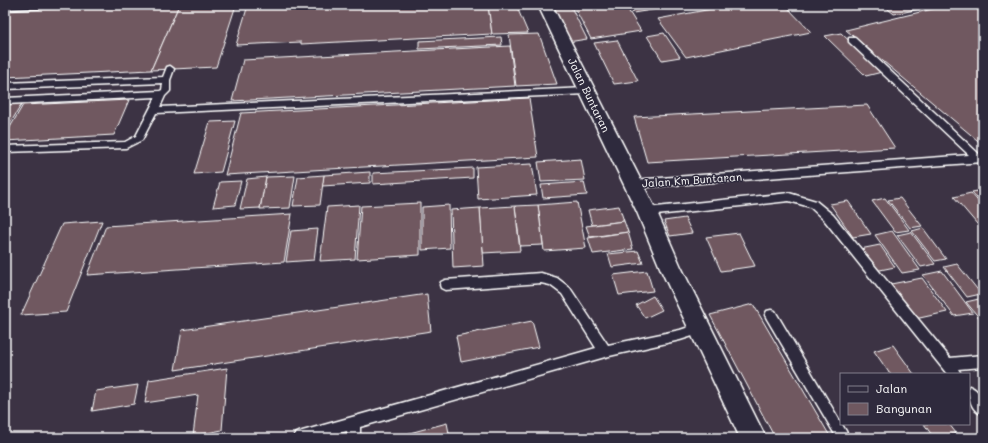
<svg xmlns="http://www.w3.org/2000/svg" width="988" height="443" viewBox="0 0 988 443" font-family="Mali,sans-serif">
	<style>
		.building { fill: #6f5860; stroke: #fff }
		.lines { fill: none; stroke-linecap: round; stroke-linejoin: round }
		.service-casing { stroke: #fff; stroke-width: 3 }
		.minor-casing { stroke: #fff; stroke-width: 3 }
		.service { fill: #2f2a3d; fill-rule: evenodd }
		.minor { fill: #2f2a3d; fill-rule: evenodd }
		.labels { text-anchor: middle; stroke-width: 3; stroke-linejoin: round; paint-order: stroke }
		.street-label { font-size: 11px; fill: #fff; stroke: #2f2a3d }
	</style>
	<rect width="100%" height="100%" fill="#3c3344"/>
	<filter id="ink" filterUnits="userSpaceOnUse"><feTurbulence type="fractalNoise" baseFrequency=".025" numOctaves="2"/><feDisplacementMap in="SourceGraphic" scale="8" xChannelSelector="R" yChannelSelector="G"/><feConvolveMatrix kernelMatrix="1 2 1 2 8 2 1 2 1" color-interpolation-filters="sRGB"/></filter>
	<g filter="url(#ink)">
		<g class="building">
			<polygon points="135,5 179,5 151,70 5,77 5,11"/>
			<polygon points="179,5 236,5 216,67 151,70"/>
			<polygon points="248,5 315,5 314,9 405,5 488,5 492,34 301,44 301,42 236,45"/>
			<polygon points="488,5 516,5 528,33 492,34"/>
			<polygon points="549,5 570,5 587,39 568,42"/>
			<polygon points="573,5 625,5 641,31 591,39"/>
			<polygon points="628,5 655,5 658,9 633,13"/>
			<polygon points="733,5 785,5 811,32 686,57 658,19"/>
			<polygon points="883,5 942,5 894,14"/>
			<polygon points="949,5 980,5 983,7 983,145 846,30"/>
			<polygon points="664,33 680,57 662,60 647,36"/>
			<polygon points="841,33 882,72 866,76 825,36"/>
			<polygon points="539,34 557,84 516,86 509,35"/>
			<polygon points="501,37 502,45 419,49 419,41"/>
			<polygon points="617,40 638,81 614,84 594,43"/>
			<polygon points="510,46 515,86 232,101 243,60"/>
			<polygon points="529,98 538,157 225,175 241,113"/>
			<polygon points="129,100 114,135 5,141 5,136 23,105"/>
			<polygon points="23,102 5,132 5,103"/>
			<polygon points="867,105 895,148 647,162 634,117"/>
			<polygon points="235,121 221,172 194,174 210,122"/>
			<polygon points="581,159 585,180 541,182 538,162"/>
			<polygon points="532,164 537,195 478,199 476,167"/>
			<polygon points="473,168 473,178 373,184 373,173"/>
			<polygon points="370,172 370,183 322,186 324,175"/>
			<polygon points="324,175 320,205 293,206 298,177"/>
			<polygon points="295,176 290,208 260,209 266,177"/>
			<polygon points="266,177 260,208 240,209 247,179"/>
			<polygon points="241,181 235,205 213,207 220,182"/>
			<polygon points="584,182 587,195 543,198 541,185"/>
			<polygon points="983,190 983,205 972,192"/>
			<polygon points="971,193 983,207 983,231 954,197"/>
			<polygon points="885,198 909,230 895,232 872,201"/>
			<polygon points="900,198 922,226 910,228 888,200"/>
			<polygon points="848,201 871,234 853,237 830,204"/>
			<polygon points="577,202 586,248 544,251 538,205"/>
			<polygon points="420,203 420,255 357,259 361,206"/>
			<polygon points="359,205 355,259 320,261 327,207"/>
			<polygon points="449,205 450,248 422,250 422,207"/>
			<polygon points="538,205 543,245 520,246 515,206"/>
			<polygon points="515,206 520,251 483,253 480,208"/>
			<polygon points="619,206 624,221 592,225 588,210"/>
			<polygon points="480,208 484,266 453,268 451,210"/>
			<polygon points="292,214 284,262 87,275 106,226"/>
			<polygon points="685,218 692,233 670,236 664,221"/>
			<polygon points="102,221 66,312 21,315 62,224"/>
			<polygon points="624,221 628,232 590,237 586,226"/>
			<polygon points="923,228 946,259 935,261 912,231"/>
			<polygon points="318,229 314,260 286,262 291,231"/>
			<polygon points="892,231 920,270 902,273 875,235"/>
			<polygon points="628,232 633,249 593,254 588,238"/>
			<polygon points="911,232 935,264 921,267 897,235"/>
			<polygon points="739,233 755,266 721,271 706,237"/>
			<polygon points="880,245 895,267 875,271 860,249"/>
			<polygon points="638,251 643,263 612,267 608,254"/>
			<polygon points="957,264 981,294 967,297 944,267"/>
			<polygon points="647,271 653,291 619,295 613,275"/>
			<polygon points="942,271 973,313 954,316 923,275"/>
			<polygon points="922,278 947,312 915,319 891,284"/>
			<polygon points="427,294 431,331 175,370 182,330"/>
			<polygon points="653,296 662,310 645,318 636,305"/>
			<polygon points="983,298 983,320 981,320 966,302"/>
			<polygon points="753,304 831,438 775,438 710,315"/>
			<polygon points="532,321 539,347 461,362 456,336"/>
			<polygon points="893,345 914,374 890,374 874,351"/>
			<polygon points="227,368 222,430 193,436 198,395 145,403 149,380"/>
			<polygon points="138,385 134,404 92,411 96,391"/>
			<polygon points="447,423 450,438 391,438"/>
			<polygon points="924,424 949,424 956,433 941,438 934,438"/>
		</g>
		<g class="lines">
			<defs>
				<g id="service">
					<polygon points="5,5 63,5 59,7 5,9"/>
					<polygon points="849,38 855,38 980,155 983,154 983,162 633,188 630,187 628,184 630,181 633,180 969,155 849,42"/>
					<polygon points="170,66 174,69 170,80 170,91 165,96 160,107 587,88 591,91 587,94 156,113 142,140 126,148 5,152 5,146 125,142 136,136 156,97 5,104 5,98 160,91 162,90 163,83 5,89 5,83 163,77 167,67"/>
					<polygon points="789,193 816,201 833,215 950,358 983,355 983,367 958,369 961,374 947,374 825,221 810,207 789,201 647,216 644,215 642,212 644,209 647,208"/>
					<polygon points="541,273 557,278 570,288 608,345 680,330 701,323 705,324 707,328 705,332 680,340 605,357 360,427 360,438 348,438 347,431 321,438 293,438 295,434 299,432 596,348 562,294 550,285 541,283 445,290 441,288 440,285 441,282 445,280"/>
					<polygon points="771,310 775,311 850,438 837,438 767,319 765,315 767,311"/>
					<path d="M969,386c13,5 14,17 14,29 -13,-5 -14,-17 -14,-29z"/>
				</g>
				<polygon id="minor" points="538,5 552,5 657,212 681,267 766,438 740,438 661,270 637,212"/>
			</defs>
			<use href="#service" class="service-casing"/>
			<use href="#minor" class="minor-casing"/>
			<use href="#service" class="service"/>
			<use href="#minor" class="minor"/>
		</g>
	</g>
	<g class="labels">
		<g class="street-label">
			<text transform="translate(589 95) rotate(64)" y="4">Jalan Buntaran</text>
			<text transform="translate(692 180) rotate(-4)" y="4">Jalan Km Buntaran</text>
		</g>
	</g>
	<rect width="988" height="443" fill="none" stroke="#2f2a3d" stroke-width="20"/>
	<rect x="10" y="10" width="968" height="423" fill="none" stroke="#fff" stroke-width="1.5" filter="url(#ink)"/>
	<rect x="840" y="373" width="130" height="52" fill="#2f2a3d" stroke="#827f8b"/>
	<rect x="848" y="386" width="20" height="6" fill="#2f2a3d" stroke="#827f8b"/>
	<text x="876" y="393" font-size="12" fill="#ffffff">Jalan</text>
	<rect x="848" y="403" width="20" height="12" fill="#6f5860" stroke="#827f8b"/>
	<text x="876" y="413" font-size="12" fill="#ffffff">Bangunan</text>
</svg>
